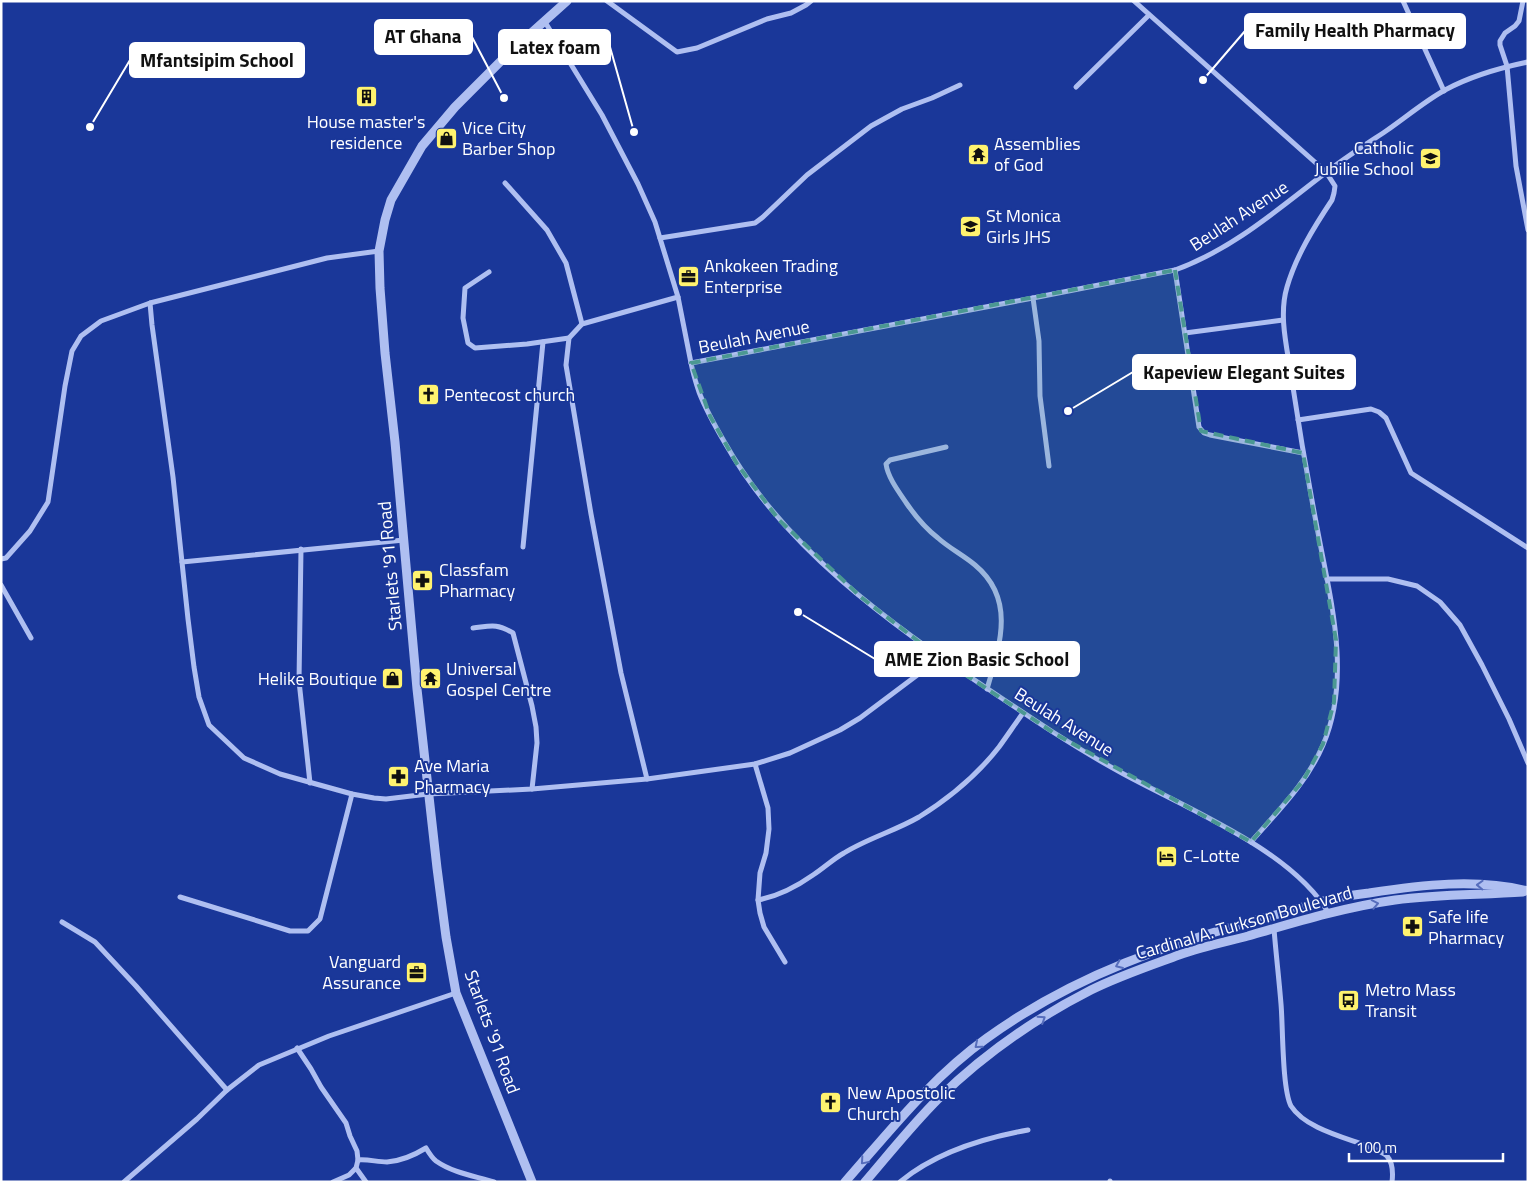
<svg xmlns="http://www.w3.org/2000/svg" width="1529" height="1183" viewBox="0 0 1529 1183" font-family="'Titillium Web',sans-serif">
	<style>
		.lines { fill: none; stroke-linecap: round; stroke-linejoin: round }
		.minor { stroke: #afbff1; stroke-width: 5 }
		.tertiary { stroke: #afbff1; stroke-width: 9 }
		.oneway { stroke: #566dbc }
		.marked { fill: #4b9892; fill-opacity: 0.2; stroke: #4b9892; stroke-width: 4; stroke-dasharray: 10 6; stroke-linejoin: round }
		.labels { text-anchor: middle; stroke-width: 4; stroke-linejoin: round; paint-order: stroke }
		.poi-label { font-size: 18px; fill: #fff; stroke: #1a3799; text-anchor: start }
		.street-label { font-size: 18px; fill: #fff; stroke: #1a3799 }
		.leader { fill: none; stroke: #fff; stroke-width: 2 }
		.callout-dot { fill: #fff; stroke: #1a3799; stroke-width: 2 }
		.callout { fill: #fff; stroke: #fff; stroke-width: 2 }
		.callout-label { font-size: 19px; text-anchor: middle; font-weight: bold; fill: #111 }
	</style>
	<rect width="100%" height="100%" fill="#1a3799"/>
	<g class="lines">
		<g class="minor">
			<polyline points="607,1 677,52 697,48 767,19 791,13 806,5 811,1"/>
			<path d="M1134,1l192,171 9,14 -1,7 -2,7c-18,27 -36,56 -45,87 -9,30 1,64 5,94 7,47 15,94 24,141 13,72 37,153 7,223 -16,38 -46,67 -72,97"/>
			<polyline points="1403,1 1444,91"/>
			<polyline points="1523,1 1519,21 1515,26 1505,33 1500,41 1500,45 1507,66 1516,166 1528,230"/>
			<polyline points="545,22 602,115 638,184 655,222 678,297 691,363"/>
			<polyline points="1076,87 1149,15"/>
			<polyline points="505,183 547,230 566,263 582,324"/>
			<polyline points="660,238 755,223 763,217 807,175 871,126 902,109 932,98 960,85"/>
			<polyline points="1175,270 1199,427 1204,433 1210,435 1303,453"/>
			<polyline points="489,272 465,288 463,318 468,343 475,348 527,344 569,338"/>
			<polyline points="678,297 582,324 569,338 566,365 591,514 621,673 647,779 755,764 790,753 840,730 860,718 940,658"/>
			<polyline points="1033,298 1039,341 1040,396 1049,466"/>
			<polyline points="150,303 152,325 173,477 188,619 194,667 199,697 209,725 244,758 280,774 352,794 374,798 386,799 428,794 532,789 647,779"/>
			<polyline points="1185,333 1283,320"/>
			<polyline points="1298,420 1371,409 1379,412 1386,418 1411,473 1528,548"/>
			<path d="M946,447l-56,13 -4,4c2,14 13,28 21,40 9,13 18,24 31,34 11,10 25,17 37,27 41,34 25,80 12,124"/>
			<polyline points="523,547 543,342"/>
			<polyline points="301,549 299,681 310,783"/>
			<polyline points="1,559 6,558 30,531 48,502 65,386 72,351 81,336 101,321 150,303 327,258 379,251"/>
			<polyline points="182,562 404,540"/>
			<polyline points="1327,579 1388,579 1417,586 1440,602 1460,625 1482,665 1509,719 1528,763"/>
			<polyline points="1,585 31,638"/>
			<path d="M473,628c18,-2 23,-5 40,5l19,73 4,21 1,16 -5,46"/>
			<polyline points="755,764 768,808 769,829 766,853 760,873 758,900 760,913 764,927 785,962"/>
			<polyline points="180,897 290,931 308,931 320,919 352,794"/>
			<path d="M758,900c21,-4 38,-13 55,-25 11,-7 20,-16 31,-22 24,-15 51,-22 75,-36 29,-18 59,-43 80,-70 8,-11 16,-23 24,-34"/>
			<path d="M1329,914c-36,-64 -146,-107 -209,-142 -46,-25 -89,-54 -132,-83 -100,-67 -203,-140 -263,-246 -10,-17 -19,-33 -26,-51 -3,-9 -6,-19 -8,-29l342,-65 142,-28c56,-20 102,-60 149,-96 19,-15 41,-29 62,-43 19,-13 39,-30 59,-41 26,-14 54,-22 83,-28"/>
			<polyline points="62,922 95,942 136,986 227,1090"/>
			<path d="M1274,929c2,25 5,50 7,75 2,22 1,85 10,102 14,22 52,31 76,40 6,3 16,6 20,10 6,7 6,18 5,26"/>
			<polyline points="297,1048 311,1069 321,1087 346,1123 350,1136 357,1151 358,1160 356,1168 349,1175 333,1182"/>
			<path d="M358,1160c10,-1 19,2 29,2 15,-1 26,-6 39,-14 3,5 6,10 10,13 17,12 39,15 58,21"/>
			<polyline points="356,1168 366,1182"/>
			<polyline points="1110,1181 1110,1182"/>
			<polyline points="124,1182 197,1119 227,1090 259,1065 329,1036 456,993"/>
			<path d="M900,1182c36,-30 83,-44 128,-52"/>
		</g>
		<g class="tertiary">
			<polyline points="532,1182 456,993 446,937 437,868 417,689 395,442 385,353 380,288 379,251 385,220 391,200 422,146 455,107 509,53 567,1"/>
			<path d="M845,1182c44,-50 87,-105 142,-144 89,-64 183,-95 288,-123 15,-4 30,-9 45,-13 16,-5 33,-7 49,-9 52,-8 107,-15 159,-2"/>
			<path d="M865,1182c24,-28 47,-57 73,-83 44,-43 98,-81 153,-109 28,-14 58,-24 88,-35 22,-8 46,-13 69,-19 48,-14 97,-29 147,-36 43,-6 85,-5 128,-8"/>
		</g>
	</g>
	<defs><path id="oneway-chevron" d="M-2-3.5L2.5 0L-2 3.5" fill="none" stroke-width="1.6" stroke-linecap="round" stroke-linejoin="round" transform="scale(1.25)"/></defs>
	<g class="oneway">
		<use href="#oneway-chevron" transform="translate(1480 885) rotate(-178)"/>
		<use href="#oneway-chevron" transform="translate(1375 904) rotate(-11)"/>
		<use href="#oneway-chevron" transform="translate(1119 965) rotate(157)"/>
		<use href="#oneway-chevron" transform="translate(1042 1019) rotate(-33)"/>
		<use href="#oneway-chevron" transform="translate(978 1045) rotate(140)"/>
		<use href="#oneway-chevron" transform="translate(864 1161) rotate(131)"/>
	</g>
	<path class="marked" d="M1175,270l26,161 102,22 33,187 -2,62 -11,42 -20,37 -52,61 -194,-107 -117,-77 -78,-60 -83,-78 -42,-56 -27,-48 -19,-53z"/>
	<defs>
		<symbol id="building-square" viewBox="-11 -11 22 22"><rect x="-9" y="-9" width="18" height="18" rx="4" fill="#fff36f" stroke="#1a3799"/><path d="M-4-6H4V6H1V3H-1V6H-4ZM-2.5-4.3h1.7v1.8h-1.7ZM.8-4.3h1.7v1.8H.8ZM-2.5-1h1.7V.8h-1.7ZM.8-1h1.7V.8H.8Z" fill="#111"/></symbol>
		<symbol id="shop-square" viewBox="-11 -11 22 22"><rect x="-9" y="-9" width="18" height="18" rx="4" fill="#fff36f" stroke="#1a3799"/><path d="M-5-2.5h2.3a2.7 3.5 0 0 1 5.4 0H5L5.5 6h-11ZM-1.5-2.5h3a1.5 2.3 0 0 0-3 0Z" fill="#111"/></symbol>
		<symbol id="temple-square" viewBox="-11 -11 22 22"><rect x="-9" y="-9" width="18" height="18" rx="4" fill="#fff36f" stroke="#1a3799"/><path d="M0-6L5-2H3V0L6.5 2.5H4V6H1.5V3h-3V6H-4V2.5H-6.5L-3 0V-2H-5Z" fill="#111"/></symbol>
		<symbol id="school-square" viewBox="-11 -11 22 22"><rect x="-9" y="-9" width="18" height="18" rx="4" fill="#fff36f" stroke="#1a3799"/><path d="M0-5L7-2L0 1L-7-2ZM-4 1L0 2.5L4 1V4Q0 6-4 4Z" fill="#111"/></symbol>
		<symbol id="office-square" viewBox="-11 -11 22 22"><rect x="-9" y="-9" width="18" height="18" rx="4" fill="#fff36f" stroke="#1a3799"/><path d="M-6-3h4V-5.5h4V-3h4V5H-6ZM-1-4.5V-3h2v-1.5ZM-6 0V1H6V0Z" fill="#111"/></symbol>
		<symbol id="church-square" viewBox="-11 -11 22 22"><rect x="-9" y="-9" width="18" height="18" rx="4" fill="#fff36f" stroke="#1a3799"/><path d="M-1.2-6h2.4v3.5h3.3v2.4h-3.3V6h-2.4V-.1h-3.3v-2.4h3.3Z" fill="#111"/></symbol>
		<symbol id="pharmacy-square" viewBox="-11 -11 22 22"><rect x="-9" y="-9" width="18" height="18" rx="4" fill="#fff36f" stroke="#1a3799"/><path d="M-2-6h4v4h4v4h-4v4h-4v-4h-4v-4h4Z" fill="#111"/></symbol>
		<symbol id="hotel-square" viewBox="-11 -11 22 22"><rect x="-9" y="-9" width="18" height="18" rx="4" fill="#fff36f" stroke="#1a3799"/><path d="M-6-4.5h1.5V1H6V5H4.5V3h-9V5H-6ZM-4 0a1.8 1.8 0 1 1 3.6 0ZM.5 0V-2.5h3Q6-2.5 6 0Z" fill="#111"/></symbol>
		<symbol id="bus-square" viewBox="-11 -11 22 22"><rect x="-9" y="-9" width="18" height="18" rx="4" fill="#fff36f" stroke="#1a3799"/><path d="M-5-6H5V4H4V6H2V4H-2V6H-4V4H-5ZM-3.5-4V0h7V-4ZM-3.5 1.2v1.5H-2V1.2ZM2 1.2v1.5H3.5V1.2Z" fill="#111"/></symbol>
	</defs>
	<g fill-rule="evenodd">
		<use href="#building-square" x="354" y="84" width="25" height="25"/>
		<use href="#shop-square" x="434" y="126" width="25" height="25"/>
		<use href="#temple-square" x="966" y="142" width="25" height="25"/>
		<use href="#school-square" x="1418" y="146" width="25" height="25"/>
		<use href="#school-square" x="958" y="214" width="25" height="25"/>
		<use href="#office-square" x="676" y="264" width="25" height="25"/>
		<use href="#church-square" x="416" y="382" width="25" height="25"/>
		<use href="#pharmacy-square" x="410" y="568" width="25" height="25"/>
		<use href="#shop-square" x="380" y="666" width="25" height="25"/>
		<use href="#temple-square" x="418" y="666" width="25" height="25"/>
		<use href="#pharmacy-square" x="386" y="764" width="25" height="25"/>
		<use href="#hotel-square" x="1154" y="844" width="25" height="25"/>
		<use href="#pharmacy-square" x="1400" y="914" width="25" height="25"/>
		<use href="#office-square" x="404" y="960" width="25" height="25"/>
		<use href="#bus-square" x="1336" y="988" width="25" height="25"/>
		<use href="#church-square" x="818" y="1090" width="25" height="25"/>
	</g>
	<g class="labels">
		<g class="poi-label">
			<text x="366" y="128" text-anchor="middle">House master's<tspan x="366" dy="21">residence</tspan></text>
			<text x="462" y="134">Vice City<tspan x="462" dy="21">Barber Shop</tspan></text>
			<text x="994" y="150">Assemblies<tspan x="994" dy="21">of God</tspan></text>
			<text x="1414" y="154" text-anchor="end">Catholic<tspan x="1414" dy="21">Jubilie School</tspan></text>
			<text x="986" y="222">St Monica<tspan x="986" dy="21">Girls JHS</tspan></text>
			<text x="704" y="272">Ankokeen Trading<tspan x="704" dy="21">Enterprise</tspan></text>
			<text x="444" y="401">Pentecost church</text>
			<text x="439" y="576">Classfam<tspan x="439" dy="21">Pharmacy</tspan></text>
			<text x="446" y="675">Universal<tspan x="446" dy="21">Gospel Centre</tspan></text>
			<text x="377" y="685" text-anchor="end">Helike Boutique</text>
			<text x="414" y="772">Ave Maria<tspan x="414" dy="21">Pharmacy</tspan></text>
			<text x="1183" y="862">C-Lotte</text>
			<text x="1428" y="923">Safe life<tspan x="1428" dy="21">Pharmacy</tspan></text>
			<text x="401" y="968" text-anchor="end">Vanguard<tspan x="401" dy="21">Assurance</tspan></text>
			<text x="1365" y="996">Metro Mass<tspan x="1365" dy="21">Transit</tspan></text>
			<text x="847" y="1099">New Apostolic<tspan x="847" dy="21">Church</tspan></text>
		</g>
		<g class="street-label">
			<text transform="translate(1239 216) rotate(-33)" y="6">Beulah Avenue</text>
			<text transform="translate(754 337) rotate(-11)" y="6">Beulah Avenue</text>
			<text transform="translate(390 566) rotate(-95)" y="6">Starlets '91 Road</text>
			<text transform="translate(1064 722) rotate(32)" y="6">Beulah Avenue</text>
			<text transform="translate(1244 923) rotate(-16)" y="6">Cardinal A. Turkson Boulevard</text>
			<text transform="translate(492 1032) rotate(70)" y="6">Starlets '91 Road</text>
		</g>
	</g>
	<path class="leader" d="M1203 80L1245 31M504 98L472 37M634 132L610 47M90 127L130 60M1068 411L1133 372M798 612L875 659"/>
	<g class="callout-dot">
		<circle cx="1203" cy="80" r="5"/>
		<circle cx="504" cy="98" r="5"/>
		<circle cx="634" cy="132" r="5"/>
		<circle cx="90" cy="127" r="5"/>
		<circle cx="1068" cy="411" r="5"/>
		<circle cx="798" cy="612" r="5"/>
	</g>
	<g class="callout">
		<rect x="1245" y="14" width="220" height="34" rx="5"/>
		<rect x="375" y="20" width="97" height="34" rx="5"/>
		<rect x="499" y="30" width="111" height="34" rx="5"/>
		<rect x="130" y="43" width="174" height="34" rx="5"/>
		<rect x="1133" y="355" width="222" height="34" rx="5"/>
		<rect x="875" y="642" width="204" height="34" rx="5"/>
	</g>
	<g class="callout-label">
		<text x="1355" y="37">Family Health Pharmacy</text>
		<text x="423" y="43">AT Ghana</text>
		<text x="555" y="54">Latex foam</text>
		<text x="217" y="67">Mfantsipim School</text>
		<text x="1244" y="379">Kapeview Elegant Suites</text>
		<text x="977" y="666">AME Zion Basic School</text>
	</g>
	<rect width="1529" height="1183" fill="none" stroke="#ffffff" stroke-width="5"/>
	<path d="M1349 1153v8h154v-8" fill="none" stroke="#ffffff" stroke-width="2.5"/>
	<text x="1356" y="1153" font-size="15" fill="#ffffff" stroke="#1a3799" stroke-width="4" paint-order="stroke">100 m</text>
</svg>
